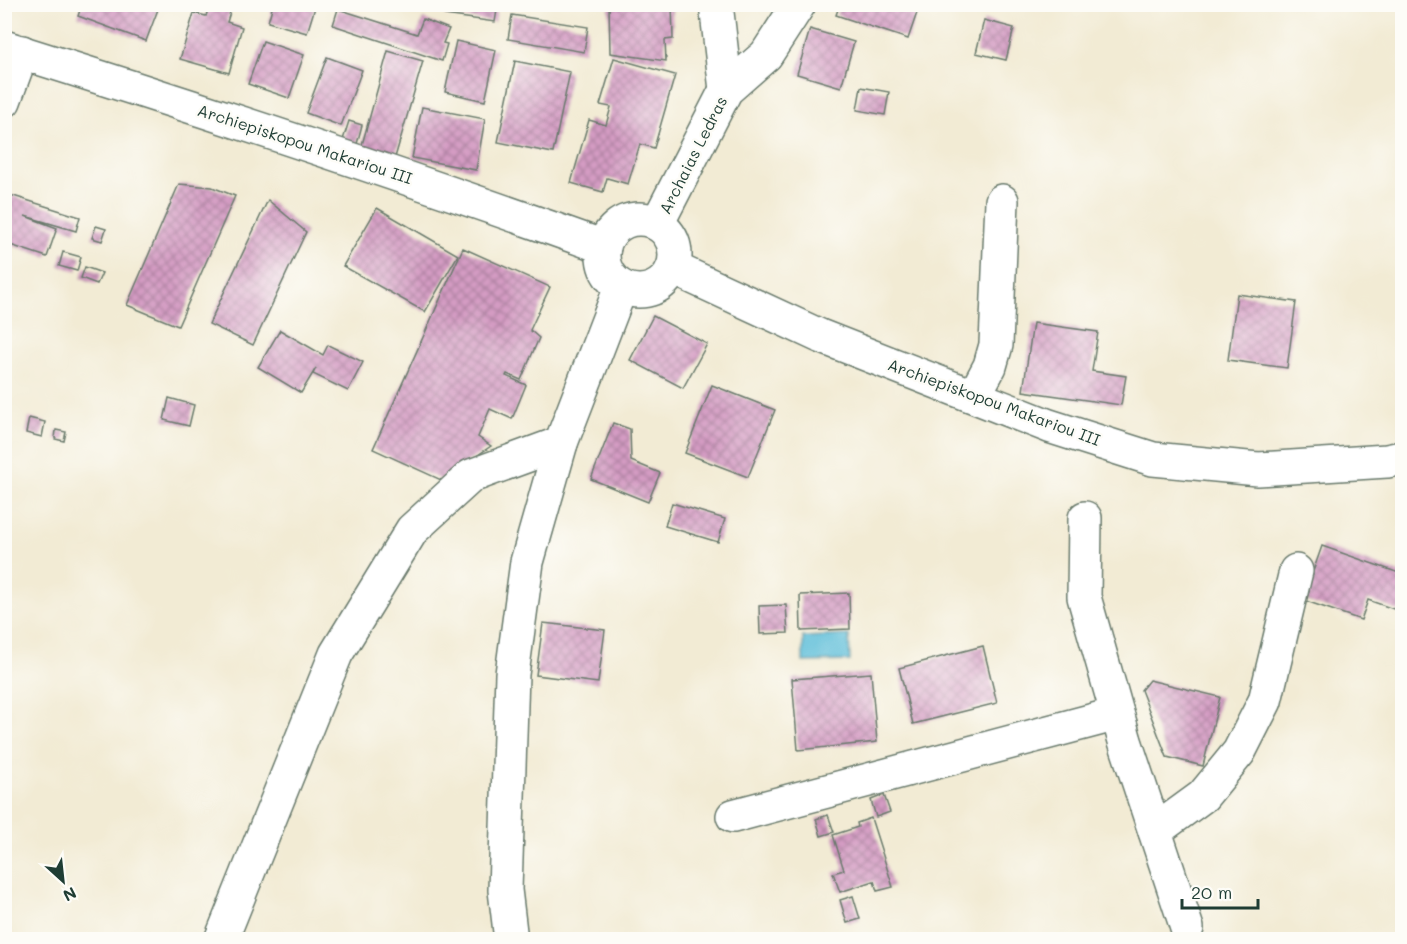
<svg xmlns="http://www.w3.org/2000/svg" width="1407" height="944" viewBox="0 0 1407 944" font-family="Mali,sans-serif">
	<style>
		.water { fill: #59bcd8; stroke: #3c7c86; stroke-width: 1.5 }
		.building { fill: url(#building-cross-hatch) }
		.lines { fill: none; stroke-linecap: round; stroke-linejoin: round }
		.minor-casing { stroke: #697a6c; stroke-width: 36 }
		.minor { stroke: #fff; stroke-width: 33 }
		.labels { text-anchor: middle; stroke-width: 5; stroke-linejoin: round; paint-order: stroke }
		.street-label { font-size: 16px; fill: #1f3d34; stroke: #fdfcf7 }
	</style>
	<defs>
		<pattern id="building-cross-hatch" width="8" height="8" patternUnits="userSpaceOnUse" patternTransform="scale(1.5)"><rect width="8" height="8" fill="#d49bc3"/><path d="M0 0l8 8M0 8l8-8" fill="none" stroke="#ab809f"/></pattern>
	</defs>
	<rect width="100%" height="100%" fill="#fdfcf7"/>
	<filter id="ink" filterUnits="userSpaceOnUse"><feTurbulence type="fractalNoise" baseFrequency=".0167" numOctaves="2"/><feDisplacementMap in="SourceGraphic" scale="12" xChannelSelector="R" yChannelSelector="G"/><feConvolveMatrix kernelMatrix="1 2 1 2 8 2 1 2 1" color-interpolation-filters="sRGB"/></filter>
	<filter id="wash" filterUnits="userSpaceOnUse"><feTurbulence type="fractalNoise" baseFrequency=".008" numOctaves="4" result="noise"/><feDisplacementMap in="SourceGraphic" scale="24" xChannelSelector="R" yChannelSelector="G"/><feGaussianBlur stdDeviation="1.35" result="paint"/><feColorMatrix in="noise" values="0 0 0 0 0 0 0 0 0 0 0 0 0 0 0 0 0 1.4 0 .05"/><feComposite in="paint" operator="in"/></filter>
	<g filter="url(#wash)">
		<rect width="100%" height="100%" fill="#f2ebd4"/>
		<polygon class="water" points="849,635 850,661 803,662 803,637"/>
		<g id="blocks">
			<g class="building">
				<polygon points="82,4 160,4 146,41 78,16"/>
				<polygon points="210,4 227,4 232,6 227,22 242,27 229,73 180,59 194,13 206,16"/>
				<polygon points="273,4 316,4 307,33 268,22"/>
				<polygon points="445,4 498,4 495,22 445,15"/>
				<polygon points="609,4 672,4 673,39 665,40 666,61 610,53"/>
				<polygon points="840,4 920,4 908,39 836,15"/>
				<polygon points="338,9 417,34 423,19 449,29 443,43 447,44 442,61 333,25"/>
				<polygon points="512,15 588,27 584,52 508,39"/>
				<polygon points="984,20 1014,28 1006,60 976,53"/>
				<polygon points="810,29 854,42 841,87 797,74"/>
				<polygon points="263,41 304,55 289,98 248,84"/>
				<polygon points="456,41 496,50 485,101 445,92"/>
				<polygon points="388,51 423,61 394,161 360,152"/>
				<polygon points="327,57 362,70 341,126 306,113"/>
				<polygon points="614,58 675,75 654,148 640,144 628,184 607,178 603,192 571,183 589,120 606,125 611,107 600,105"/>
				<polygon points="515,61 570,72 553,153 498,142"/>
				<polygon points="861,87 889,92 885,115 857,110"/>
				<polygon points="422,107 485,119 476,170 412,158"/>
				<polygon points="349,121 362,125 357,144 343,140"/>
				<polygon points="179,184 212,187 235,196 178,326 127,305"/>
				<polygon points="4,193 80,217 76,231 25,216 57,228 47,257 4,243 4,226 10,211 4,210"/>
				<polygon points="268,200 306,232 253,345 209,324"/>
				<polygon points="377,208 458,255 425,312 343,266"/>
				<polygon points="96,226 106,229 102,241 92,238"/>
				<polygon points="463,248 550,287 530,330 539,338 521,380 507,374 506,376 526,385 512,419 490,409 478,437 491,446 441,480 373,449"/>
				<polygon points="63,252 81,257 77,271 59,266"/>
				<polygon points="85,267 102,273 97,284 81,278"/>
				<polygon points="1237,294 1296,302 1287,368 1228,360"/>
				<polygon points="653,316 707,344 683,388 630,360"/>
				<polygon points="1033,323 1098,332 1092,371 1126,376 1121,405 1023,391"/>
				<polygon points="280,330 323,355 328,345 363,362 348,391 313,374 316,368 301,393 258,367"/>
				<polygon points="712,385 775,410 748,477 685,453"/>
				<polygon points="169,398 194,405 189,426 164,420"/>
				<polygon points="29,418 45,422 42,437 26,433"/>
				<polygon points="613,423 630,429 631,461 660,473 648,502 591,479"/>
				<polygon points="56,430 66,432 64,441 55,439"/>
				<polygon points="672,503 725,519 718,542 665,526"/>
				<polygon points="1322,546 1402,574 1402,612 1368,600 1361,620 1303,600"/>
				<polygon points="849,593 850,629 801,631 800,595"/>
				<polygon points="786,605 788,633 760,634 759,606"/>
				<polygon points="543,623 605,630 598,683 536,675"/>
				<polygon points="983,646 997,703 913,724 899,668"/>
				<polygon points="871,673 877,742 798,750 792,679"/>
				<polygon points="1149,680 1220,697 1203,766 1167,757 1141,690"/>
				<polygon points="884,795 890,812 876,817 871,800"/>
				<polygon points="828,815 834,832 821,836 816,819"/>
				<polygon points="871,818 893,887 877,891 874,881 840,892 833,873 844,870 833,835 858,827 857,823"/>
				<polygon points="853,896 860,919 847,923 840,900"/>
			</g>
		</g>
	</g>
	<g filter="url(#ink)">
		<use href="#blocks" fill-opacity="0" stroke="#697a6c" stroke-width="1.5"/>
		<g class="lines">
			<defs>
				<g id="minor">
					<polyline points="716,4 726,90"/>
					<path d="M4,47c201,63 402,129 600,200"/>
					<polyline points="4,101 22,52"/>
					<circle cx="639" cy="255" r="36"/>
					<polyline points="657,224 726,90 766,55 799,4"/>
					<polyline points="673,268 820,336 1049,426 1153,459 1258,469 1387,461 1402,458"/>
					<polyline points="974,396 990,366 996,345 1002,201"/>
					<polyline points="1085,518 1084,597 1125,741 1187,928"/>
					<polyline points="733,816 1117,714"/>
					<polyline points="1155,831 1203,796 1239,752 1265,701 1296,571"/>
					<polyline points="221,940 336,654 412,530 471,476 561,443"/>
					<polyline points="511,940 505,890 512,674 527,562 561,443 621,287"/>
				</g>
			</defs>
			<use href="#minor" class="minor-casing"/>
			<use href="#minor" class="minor"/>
		</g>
	</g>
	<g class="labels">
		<g class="street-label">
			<text transform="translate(305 144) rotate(18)" y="6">Archiepiskopou Makariou III</text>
			<text transform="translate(693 155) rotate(-63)" y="6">Archaias Ledras</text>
			<text transform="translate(994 402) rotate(20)" y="6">Archiepiskopou Makariou III</text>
		</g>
	</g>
	<rect width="1407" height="944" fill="none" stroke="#fdfcf7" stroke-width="24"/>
	<g transform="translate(63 881) rotate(153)" stroke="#fdfcf7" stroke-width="4.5" paint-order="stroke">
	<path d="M0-4.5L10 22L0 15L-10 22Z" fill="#1f3d34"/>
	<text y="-9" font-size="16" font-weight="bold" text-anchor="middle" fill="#1f3d34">N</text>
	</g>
	<path d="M1182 899v9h76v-9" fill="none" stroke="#1f3d34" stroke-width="3"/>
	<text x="1191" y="899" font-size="18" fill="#1f3d34" stroke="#fdfcf7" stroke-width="4.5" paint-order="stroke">20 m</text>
</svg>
